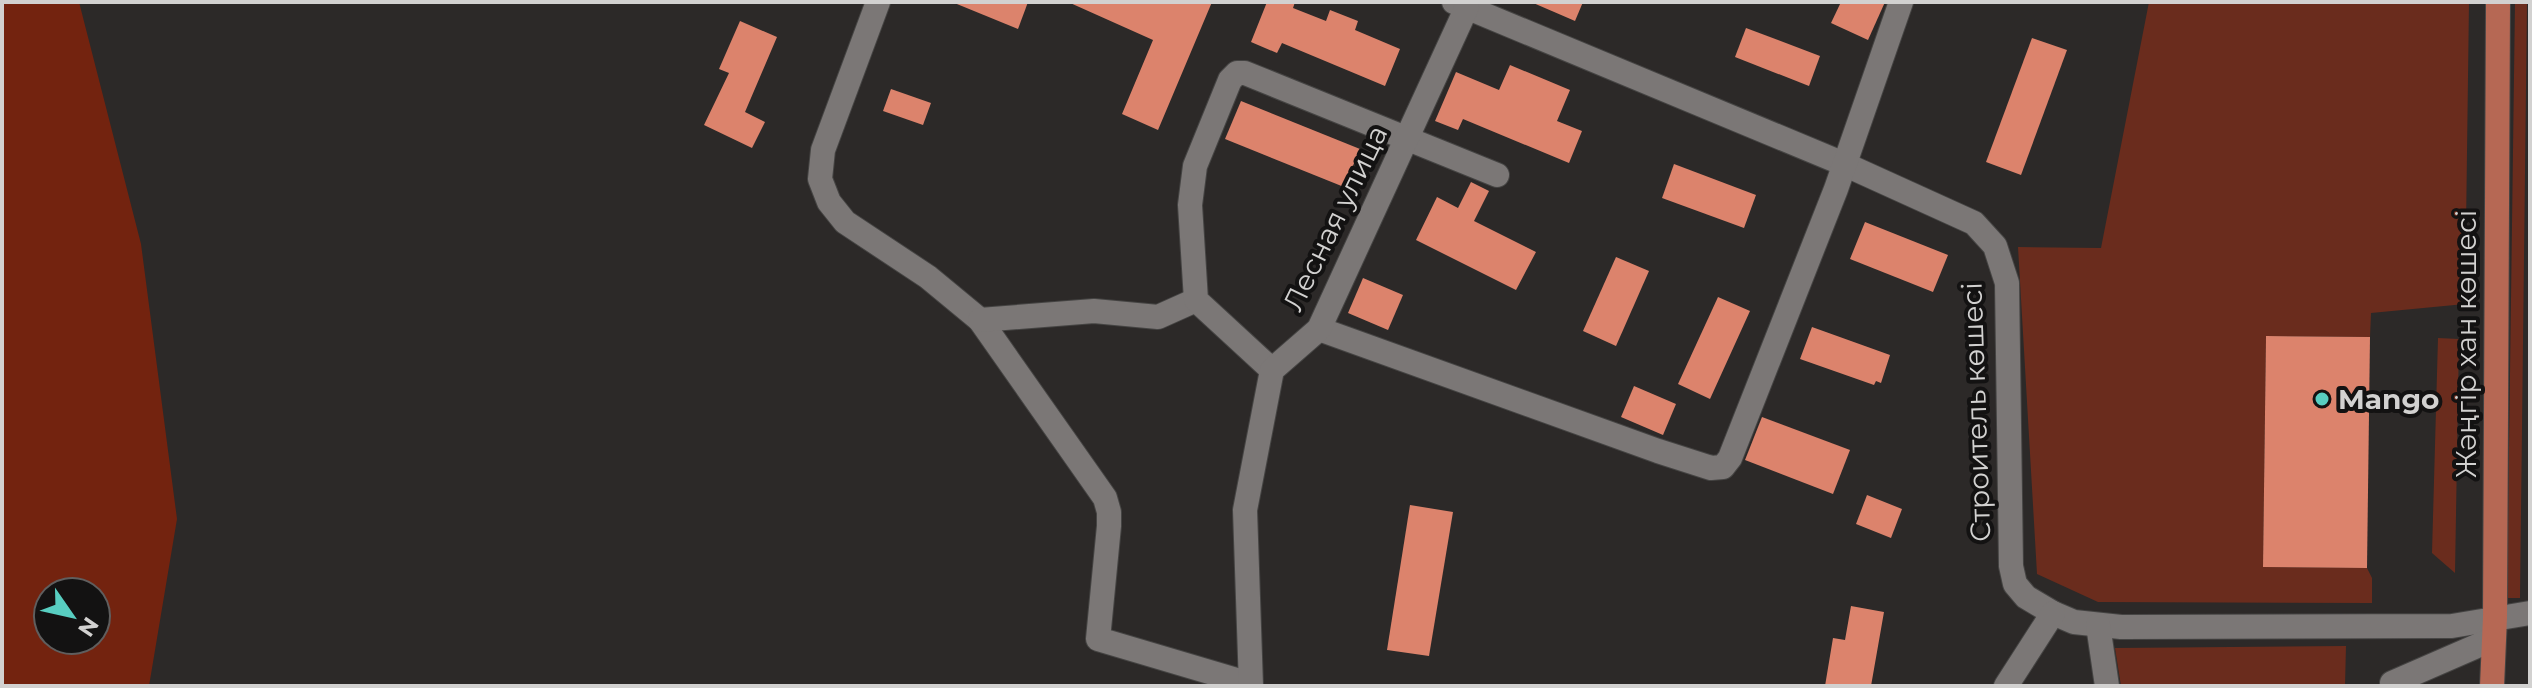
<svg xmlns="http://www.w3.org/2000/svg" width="2532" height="688" viewBox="0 0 2532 688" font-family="Montserrat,sans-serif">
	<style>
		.green { fill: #6a2c1d }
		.water { fill: #73230f; fill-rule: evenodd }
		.building { fill: #dc836c }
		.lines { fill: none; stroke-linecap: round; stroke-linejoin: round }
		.minor-casing { stroke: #454443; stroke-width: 26 }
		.major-casing { stroke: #454443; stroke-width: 26 }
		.minor { stroke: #7b7776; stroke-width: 24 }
		.major { stroke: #b66854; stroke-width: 24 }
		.poi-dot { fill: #58cec1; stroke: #131212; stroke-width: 3 }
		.labels { text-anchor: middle; stroke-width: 8; stroke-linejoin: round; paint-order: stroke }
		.street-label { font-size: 28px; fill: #d2d1d0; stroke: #131212 }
		.poi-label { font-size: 28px; font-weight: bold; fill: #d2d1d0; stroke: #131212; text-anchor: start }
	</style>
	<rect width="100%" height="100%" fill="#2c2928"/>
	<g class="green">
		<polygon points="2149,2 2469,2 2465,304 2371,313 2370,337 2266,336 2263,567 2367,568 2372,578 2372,603 2098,602 2037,574 2018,247 2101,248"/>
		<polygon points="2515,2 2527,2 2520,598 2507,598"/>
		<polygon points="2438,338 2459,339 2455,573 2432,553"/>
		<polygon points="2346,646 2345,686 2288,684 2288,686 2121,686 2115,648"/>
	</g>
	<path class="water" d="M2,2h77l62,242 36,275 -28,167h-147zM48,592h48v48h-48z"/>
	<g class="building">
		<polygon points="952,2 1028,2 1018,29"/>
		<polygon points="1068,2 1212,2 1158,130 1122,114 1153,40"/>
		<polygon points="1267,2 1295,2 1293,8 1326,21 1330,10 1358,21 1355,30 1400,49 1385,86 1282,43 1277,53 1251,42"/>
		<polygon points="1531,2 1583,2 1575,21"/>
		<polygon points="1841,2 1885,2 1868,40 1831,23"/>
		<polygon points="740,21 777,37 745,112 765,122 752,148 704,125 729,73 719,69"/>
		<polygon points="1746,28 1820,56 1809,86 1735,57"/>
		<polygon points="2032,38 2067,50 2021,175 1986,162"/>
		<polygon points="1510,65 1570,90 1557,121 1582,131 1569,163 1463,119 1458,130 1435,121 1456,72 1499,90"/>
		<polygon points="891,89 931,103 923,125 883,111"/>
		<polygon points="1241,101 1360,149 1344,187 1225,139"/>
		<polygon points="1674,164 1756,195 1744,228 1662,198"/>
		<polygon points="1471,182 1489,191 1474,221 1536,252 1516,290 1416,240 1437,197 1458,208"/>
		<polygon points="1865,222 1948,255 1933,292 1850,259"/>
		<polygon points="1616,257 1649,271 1616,346 1583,331"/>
		<polygon points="1363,278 1403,295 1388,330 1348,313"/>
		<polygon points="1718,297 1750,311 1710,399 1678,384"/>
		<polygon points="1812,327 1890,355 1881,383 1876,381 1874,385 1800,359"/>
		<polygon points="2266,336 2370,337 2367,568 2263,567"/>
		<polygon points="1634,386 1676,404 1663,435 1621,417"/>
		<polygon points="1762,417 1850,450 1833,494 1745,460"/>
		<polygon points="1867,495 1902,509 1891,538 1856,524"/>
		<polygon points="1410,505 1453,512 1429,656 1387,650"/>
		<polygon points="1851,606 1884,612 1871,686 1825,686 1833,638 1845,640"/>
	</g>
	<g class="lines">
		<defs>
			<g id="minor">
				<polyline points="878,2 823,150 820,179 829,202 845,222 928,277 980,320 1105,498 1109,512 1109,526 1098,639 1250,684"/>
				<polyline points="1454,2 1844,164 1974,223 1995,246 2007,283 2011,566 2015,584 2026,597 2053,613 2074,622 2121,627 2452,626 2530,613"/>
				<polyline points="980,320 1094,311 1158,317 1196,300"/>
				<polyline points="1319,329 1658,451 1711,468 1723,467 1730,458 1836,189 1901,2"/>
				<polyline points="1272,370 1196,300 1190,205 1195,166 1230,80 1237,73 1245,73 1497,175"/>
				<polyline points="2098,625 2107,686"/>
				<polyline points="2392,683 2493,639"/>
				<polyline points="1251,686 1245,510 1272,370 1319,329 1467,7"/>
				<polyline points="2006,686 2053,613"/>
			</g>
			<polyline id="major" points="2492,686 2495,617 2498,2"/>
		</defs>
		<use href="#minor" class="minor-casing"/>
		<use href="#major" class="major-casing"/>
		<use href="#minor" class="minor"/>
		<use href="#major" class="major"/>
	</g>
	<circle class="poi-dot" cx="2322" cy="399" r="8"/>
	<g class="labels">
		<g class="street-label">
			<text transform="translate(1335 218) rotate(-64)" y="10">Лесная улица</text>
			<text transform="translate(2466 344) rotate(-90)" y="10">Жәңгір хан көшесі</text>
			<text transform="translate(1976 412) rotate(-92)" y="10">Строитель көшесі</text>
		</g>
		<g class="poi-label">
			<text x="2338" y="409">Mango</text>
		</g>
	</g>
	<rect width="2532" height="688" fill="none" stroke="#d2d1d0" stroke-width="8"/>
	<g transform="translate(72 616) rotate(124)"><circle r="38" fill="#131212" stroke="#5f5e5e" stroke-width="2"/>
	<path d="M0-6L14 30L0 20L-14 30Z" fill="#58cec1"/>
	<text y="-12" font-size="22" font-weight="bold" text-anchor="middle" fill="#d2d1d0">N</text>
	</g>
</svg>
